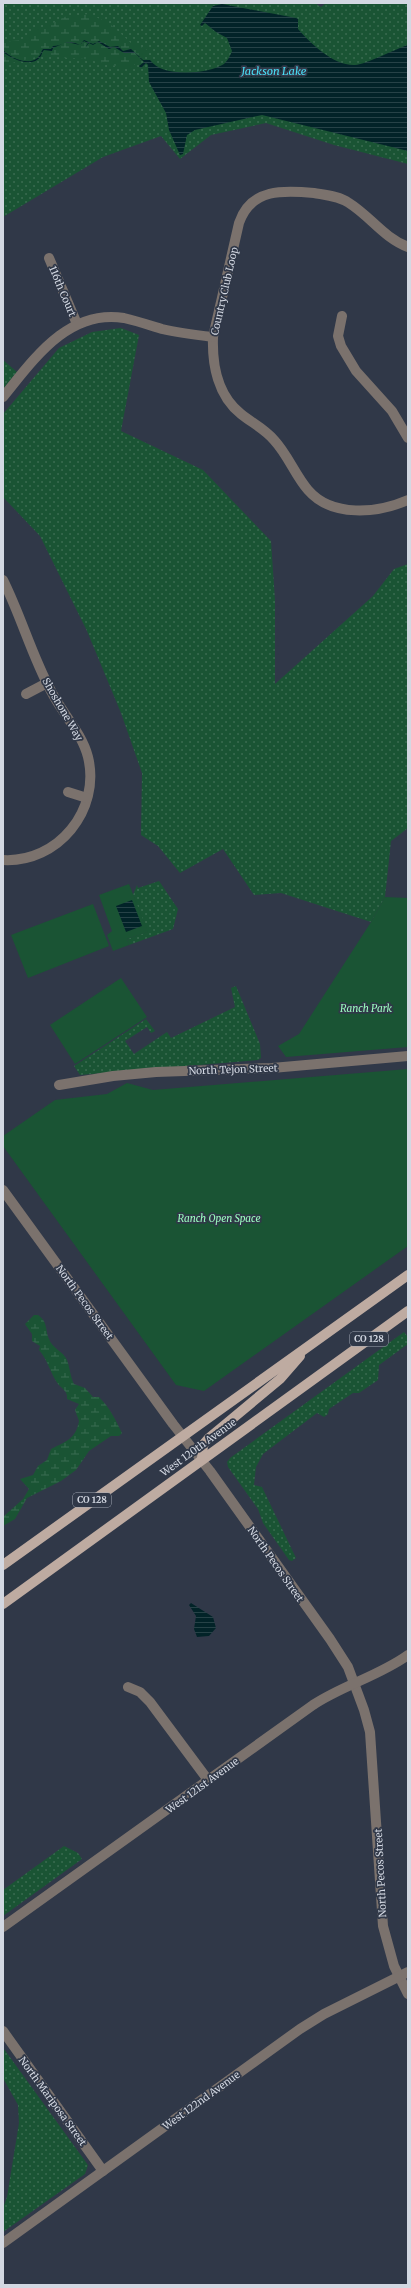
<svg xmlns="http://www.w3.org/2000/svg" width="411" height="2288" viewBox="0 0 411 2288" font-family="Merriweather,serif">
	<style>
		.grass { fill: url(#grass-dots) }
		.wetland { fill: url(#wetland-marsh) }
		.green { fill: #1a5434 }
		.water { fill: url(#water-rules) }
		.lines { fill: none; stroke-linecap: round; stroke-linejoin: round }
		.minor { stroke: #7b726d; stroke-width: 10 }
		.major { stroke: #beaba1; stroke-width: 10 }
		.labels { text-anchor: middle; stroke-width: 3.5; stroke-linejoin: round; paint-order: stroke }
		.shield { fill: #303848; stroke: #a2a8b4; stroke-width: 1 }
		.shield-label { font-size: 9px; font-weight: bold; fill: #d3d8e2 }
		.street-label { font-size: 10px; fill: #d3d8e2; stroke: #303848 }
		.park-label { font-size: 10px; font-style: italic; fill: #9bfec0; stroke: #303848 }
		.water-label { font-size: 11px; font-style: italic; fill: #4adff7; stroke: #303848 }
	</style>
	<defs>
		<pattern id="grass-dots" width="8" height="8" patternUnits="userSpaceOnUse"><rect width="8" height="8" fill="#1a5434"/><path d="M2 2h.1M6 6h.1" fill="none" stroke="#3a6c51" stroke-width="1.8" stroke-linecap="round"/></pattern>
		<pattern id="wetland-marsh" width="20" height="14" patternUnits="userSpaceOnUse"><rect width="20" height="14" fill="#1a5434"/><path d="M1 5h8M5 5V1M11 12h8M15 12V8" fill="none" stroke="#3a6c51"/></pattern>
		<pattern id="water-rules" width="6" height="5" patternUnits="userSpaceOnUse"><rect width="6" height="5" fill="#022328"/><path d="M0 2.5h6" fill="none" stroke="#264247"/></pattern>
	</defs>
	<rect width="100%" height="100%" fill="#303848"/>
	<g class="grass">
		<polygon points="3,3 315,3 321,7 326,3 408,3 408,164 334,145 266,123 211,135 180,159 161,136 103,157 3,217"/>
		<polygon points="121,328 139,335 121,431 203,470 271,541 275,600 275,684 373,596 394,569 408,564 408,828 391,841 385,897 371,922 281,893 254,895 223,849 180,873 158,846 141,835 142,773 121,713 87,631 40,536 3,497 3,414 59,348 92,332"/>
		<polygon points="3,360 17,372 3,389"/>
		<polygon points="159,881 178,909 173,929 129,945 127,939 147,932 133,895 137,885 138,888"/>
		<polygon points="236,986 260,1044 261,1058 258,1060 80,1075 74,1066 146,1019 155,1031 151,1033 147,1027 125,1041 134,1054 167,1032 171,1038 235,1007 231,988"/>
		<polygon points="404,1332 408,1337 408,1344 379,1365 378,1380 359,1393 353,1393 329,1409 328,1414 324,1417 317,1413 263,1454 256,1467 254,1485 262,1487 296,1558 292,1561 289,1560 263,1523 258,1509 228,1467 227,1462 230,1458"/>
		<polygon points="64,1846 78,1853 82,1859 3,1916 3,1890"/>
		<polygon points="4,2049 88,2165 85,2174 3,2232 3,2208 7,2197 19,2123 18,2105 3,2078"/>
	</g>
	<g class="wetland">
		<polygon points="89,14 109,23 132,44 148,50 148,54 129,69 85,59 40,56 8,64 3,64 3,42 21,40 34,30 51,24 64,17"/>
		<path d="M34,1315h4c10,7 7,14 11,24 3,9 15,13 18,21 3,8 3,16 7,24l11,4 8,9h6c11,11 16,22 23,36l-3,3h-8l-22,15 -13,19 -15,11 -34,17 -12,21 -12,7v-9l20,-18 6,-10 -9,-10 13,-4 5,-9 9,-6 4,-11c14,-7 25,-10 28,-28l-4,-11 4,-6 -12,-5c1,-8 -5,-10 -9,-15 -8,-11 -10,-24 -19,-34l1,-4 -8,-5v-7l-7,-10z"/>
	</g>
	<g class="green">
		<polygon points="129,884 148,932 127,939 129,945 113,951 107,935 112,931 99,895"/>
		<polygon points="385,897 408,898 408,1047 286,1057 278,1046 299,1034 371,922"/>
		<polygon points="93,904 109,946 28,978 11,935"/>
		<polygon points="121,978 147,1017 75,1064 50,1025"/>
		<polygon points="408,1069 408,1246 204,1391 176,1385 3,1146 3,1136 55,1100 107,1094 127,1083 153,1090"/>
	</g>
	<g class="water">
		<path d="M222,4l74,14 2,1v10c13,15 36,37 57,36 12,-1 40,-16 53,-20v106l-146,-36 -67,15 -8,5 -4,19 -3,1 -11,-25 -3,-17 -17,-31 -1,-17 -2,-2 -5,5 -2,-2 5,-4 -9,-9h-11l-10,-6 -5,2 -11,-7 -5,3 -4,-2 -4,5 3,-5 -4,-2 -4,4 -13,-3 -14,6 -1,3 -8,-1c-2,2 -2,4 -3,6 -9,13 -29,3 -38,-4l1,-1c7,7 27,17 36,4 1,-1 1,-4 3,-6h8l2,-3c13,-1 14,-8 27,-1l4,-5 9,4 6,-3 11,6 8,-1 5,5 8,-2 12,11h7c12,18 58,14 74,4 4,-4 6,-8 8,-13l-5,-13 -11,-6 -11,-9 -3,3 -2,-1 13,-19z"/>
		<polygon points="132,900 142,926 126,932 116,906"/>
		<polygon points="191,1603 213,1617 216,1628 209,1636 197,1637 194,1629 196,1616 189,1605"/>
	</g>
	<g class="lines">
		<g class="minor">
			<path d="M408,247c-24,-9 -38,-31 -59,-44 -10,-7 -24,-8 -35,-10 -30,-3 -63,-5 -75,30l-26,114c-1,28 5,59 28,77 11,9 24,15 33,26 14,15 21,35 34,50 24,28 70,23 100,10"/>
			<polyline points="49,258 77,324"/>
			<polyline points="342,316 338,336 341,346 356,371 392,411 408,438"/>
			<path d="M3,397c31,-38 65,-88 121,-79 13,3 25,7 38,11 17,4 34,6 51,8"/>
			<path d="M3,580c18,36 29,76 48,111 11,22 31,42 37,66 13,53 -30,106 -85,103"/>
			<polyline points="26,694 47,683"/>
			<polyline points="68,792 87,798"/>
			<polyline points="59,1085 113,1076 156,1072 272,1068 408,1056"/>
			<polyline points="3,1190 173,1424 210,1471 330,1639 348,1667 364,1710 370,1732 383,1926 394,1966 408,1994"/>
			<polyline points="128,1687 140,1692 150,1702 208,1780"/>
			<path d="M3,1927l310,-222c30,-20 66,-29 95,-50"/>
			<polyline points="3,2031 103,2171"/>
			<polyline points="3,2243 300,2029 324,2014 408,1972"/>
		</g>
		<g class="major">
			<polyline points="202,1459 203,1445 209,1438 280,1379 300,1356"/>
			<polyline points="3,1565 408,1275"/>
			<polyline points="3,1604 408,1311"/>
		</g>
	</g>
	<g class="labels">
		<g class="shield">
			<rect x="350" y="1332" width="38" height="14" rx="3"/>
			<rect x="73" y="1493" width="38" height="14" rx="3"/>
		</g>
		<g class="shield-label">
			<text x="369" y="1342">CO 128</text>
			<text x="92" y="1503">CO 128</text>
		</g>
		<g class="street-label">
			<text transform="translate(63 291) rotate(67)" y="4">116th Court</text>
			<text transform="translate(224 291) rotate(-77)" y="4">Country Club Loop</text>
			<text transform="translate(63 709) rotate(60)" y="4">Shoshone Way</text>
			<text transform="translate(233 1069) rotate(-2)" y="4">North Tejon Street</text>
			<text transform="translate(85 1302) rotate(54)" y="4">North Pecos Street</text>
			<text transform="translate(198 1447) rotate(-36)" y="4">West 120th Avenue</text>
			<text transform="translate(276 1564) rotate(55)" y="4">North Pecos Street</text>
			<text transform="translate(202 1785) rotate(-36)" y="4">West 121st Avenue</text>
			<text transform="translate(380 1873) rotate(-93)" y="4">North Pecos Street</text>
			<text transform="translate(201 2100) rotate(-36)" y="4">West 122nd Avenue</text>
			<text transform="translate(53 2101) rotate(54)" y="4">North Mariposa Street</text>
		</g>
		<g class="park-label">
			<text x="366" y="1012">Ranch Park</text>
			<text x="219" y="1222">Ranch Open Space</text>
		</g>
		<g class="water-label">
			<text x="274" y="75">Jackson Lake</text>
		</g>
	</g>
	<rect width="411" height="2288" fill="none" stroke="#d3d8e2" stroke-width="8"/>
</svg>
